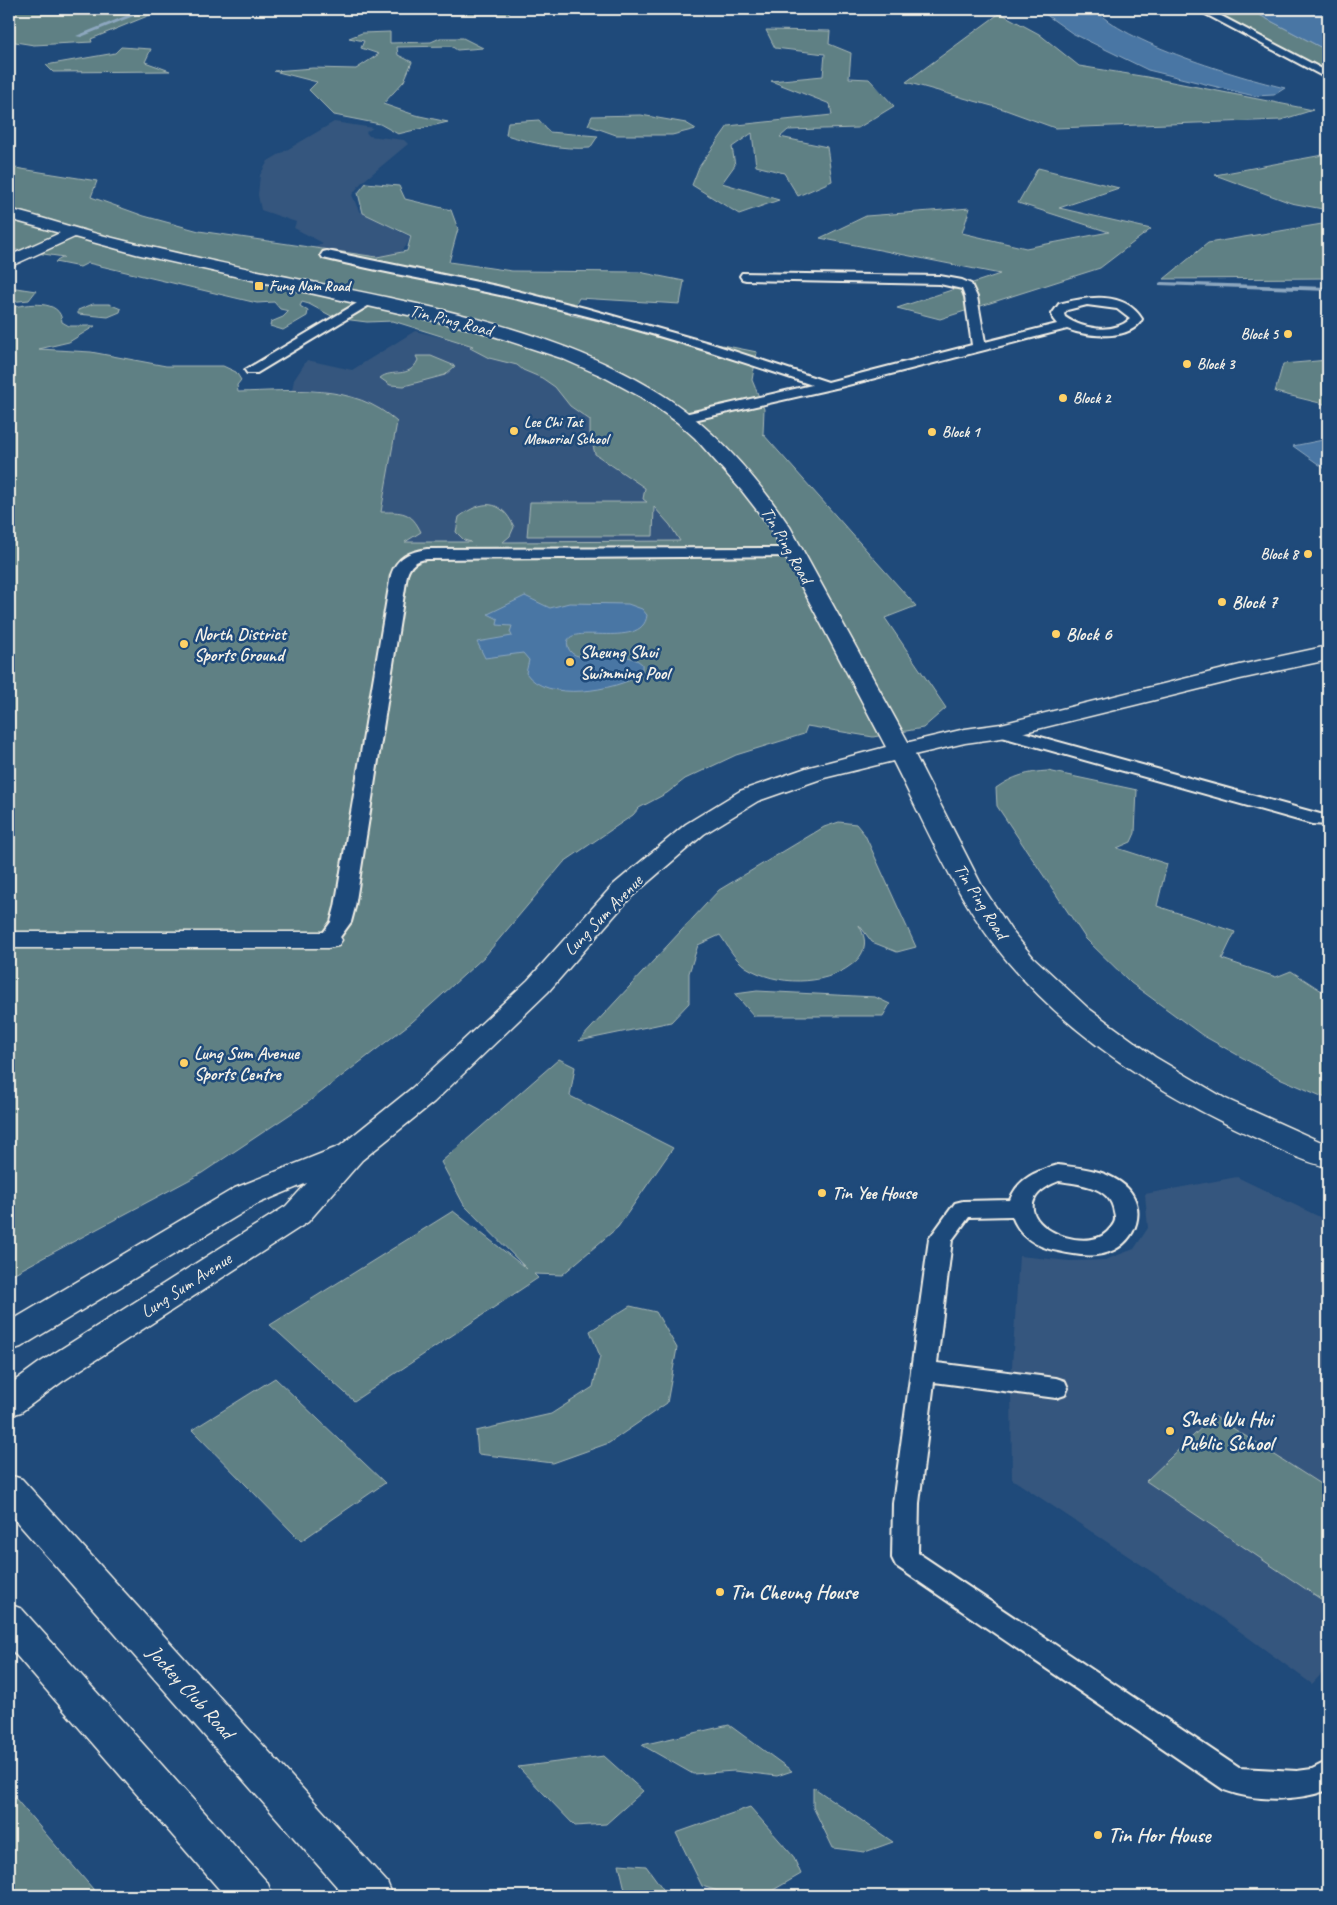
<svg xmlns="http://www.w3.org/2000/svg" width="1337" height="1905" viewBox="0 0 1337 1905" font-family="Caveat,sans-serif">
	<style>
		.built { fill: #35567e }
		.green { fill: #5e8084; stroke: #a9b8b6 }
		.water { fill: #4876a4; stroke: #8da7bf }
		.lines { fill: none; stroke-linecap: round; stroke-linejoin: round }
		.stream { fill: #8da7bf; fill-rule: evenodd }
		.service-casing { stroke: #f4f1e8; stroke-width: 4 }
		.pedestrian-casing { stroke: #f4f1e8; stroke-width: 3 }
		.minor-casing { stroke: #f4f1e8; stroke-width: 3 }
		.tertiary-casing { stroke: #f4f1e8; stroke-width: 3 }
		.secondary-casing { stroke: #f4f1e8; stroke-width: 3 }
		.service { fill: #1f4a7a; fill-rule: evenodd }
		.pedestrian { fill: #1f4a7a; fill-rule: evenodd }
		.minor { fill: #1f4a7a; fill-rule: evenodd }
		.tertiary { fill: #1f4a7a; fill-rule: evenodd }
		.secondary { fill: #1f4a7a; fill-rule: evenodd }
		.poi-dot { fill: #ffd166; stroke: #1f4a7a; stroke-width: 2 }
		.labels { text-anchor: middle; stroke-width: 5; stroke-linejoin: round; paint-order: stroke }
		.far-poi-label { font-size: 15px; font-weight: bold; fill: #f4f1e8; stroke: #1f4a7a; text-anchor: start }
		.street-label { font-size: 18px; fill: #f4f1e8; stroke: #1f4a7a }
		.poi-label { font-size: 18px; font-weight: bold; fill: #f4f1e8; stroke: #1f4a7a; text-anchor: start }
		.near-poi-label { font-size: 21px; font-weight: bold; fill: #f4f1e8; stroke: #1f4a7a; text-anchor: start }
		.near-street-label { font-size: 21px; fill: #f4f1e8; stroke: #1f4a7a }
	</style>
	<rect width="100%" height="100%" fill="#1f4a7a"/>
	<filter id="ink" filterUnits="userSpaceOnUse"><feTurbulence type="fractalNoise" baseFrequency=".02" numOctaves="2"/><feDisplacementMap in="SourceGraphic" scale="10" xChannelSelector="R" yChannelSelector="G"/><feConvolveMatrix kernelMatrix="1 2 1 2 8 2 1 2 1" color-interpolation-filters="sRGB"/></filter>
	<g filter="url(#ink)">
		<g class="built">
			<polygon points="334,122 373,128 366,132 369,136 404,140 408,144 361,183 352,195 359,211 410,237 406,246 393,260 311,250 323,243 294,228 296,222 261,210 258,195 260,175 268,161"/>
			<polygon points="415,331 462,342 507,356 544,372 737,541 376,542 397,422 317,390 292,390 294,380 307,360 352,370"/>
			<polygon points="1237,1177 1328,1221 1328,1667 1312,1684 1223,1619 1012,1479 1011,1382 1019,1256 1070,1261 1105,1260 1134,1249 1148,1228 1145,1194"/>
		</g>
		<g class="green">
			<polygon points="9,9 192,9 150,15 91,39 92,42 34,45 9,41"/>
			<polygon points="445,9 511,9 508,14 437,14"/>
			<polygon points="1202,9 1248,9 1328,51 1328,76"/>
			<polygon points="1000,13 1039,34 1079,66 1147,77 1313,110 1281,120 1055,128 1003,109 906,82"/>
			<polygon points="766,30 830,31 829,44 851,53 849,78 869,79 894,106 858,128 788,130 780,137 827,147 832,181 798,196 784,173 756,166 752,133 732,147 735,165 722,183 779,200 739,214 692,185 699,167 728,126 832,115 830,104 771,81 823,76 825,54 775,48"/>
			<polygon points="390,32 390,43 431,42 440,38 463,38 483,48 457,50 451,46 397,47 398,55 412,62 404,81 383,104 415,115 448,122 398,134 380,124 334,115 309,90 317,82 274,71 313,68 356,69 379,54 361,48 364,41 349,38 362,33"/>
			<polygon points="121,47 151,49 145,62 170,71 53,72 46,65 115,53"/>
			<polygon points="641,115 686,123 696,129 672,135 616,135 588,125 592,116"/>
			<path d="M539,120l10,12 49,4 -8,12c-29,2 -57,-5 -84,-13l2,-13z"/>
			<polygon points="1328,154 1328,210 1291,203 1215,175"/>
			<path d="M9,167l88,14 -6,16 53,19 55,15 178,26 30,-6 4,-15 -48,-23 -5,-20 8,-10 33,3 6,13 46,11 7,19 -9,33 63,9 127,1 45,9 -4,23 -101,-6 -9,17 187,37 -5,28 12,29 -1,25 153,172 -31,12 61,90 -23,20 -50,9 -66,-11 -3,8 -68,21 -51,24 -18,14 -28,15 -6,7 -69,47 -79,94 -73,66 -105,81 -105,70 -193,103v-968c17,-4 52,-10 53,14l7,4h26l-26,16 -30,7 52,3 75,14h57l13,6 5,8 -4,5 1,7c54,-1 116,-10 159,30l-16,90c21,0 30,-1 40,20l-16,10h66l-7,-2 -8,-8 3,-15c23,-17 42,-19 55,10l-4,9 -7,6 177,-1 -10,-16 -16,-18 -1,29h-126l3,-34h117l-4,-3 2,-11 -50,-34 -5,-21v-13l-20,-14 -15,-19 -13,-9 -19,-8 -6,-5 -28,-7 -19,-10 3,-2 -80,-25 -26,1 -32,-4 -26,-14 -7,-2 -2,4 8,5 -1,5 -24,14 -13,-4 1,-4 12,-5 6,-6 -9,-2 -6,-7 -17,1 -169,-40 -8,4 -25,-5 9,-5 -55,-8z"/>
			<polygon points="1038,168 1119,188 1059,208 1151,229 1100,268 940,319 897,308 1000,274 820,238 866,216 970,208 962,233 1026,248 1109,232 1018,203"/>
			<polygon points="1328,223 1328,278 1164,279 1208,243"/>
			<polygon points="16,288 36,291 29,300 9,302 9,289"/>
			<polygon points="93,304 109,304 121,309 120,312 108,317 78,314 78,310"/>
			<path d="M416,356h15l24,10 -10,9 -41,11 -14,-1 -10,-7c12,-10 29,2 38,-18z"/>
			<polygon points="1328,360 1328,405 1275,392 1283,364"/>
			<path d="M1048,771l89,19 -2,43 -4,9 -14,6 50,16 -10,42 78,26 -13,27 54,18 15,-6 37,24v104l-51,-22 -75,-42 -71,-52 -45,-44 -89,-133 -1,-18c17,-12 32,-16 52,-17z"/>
			<path d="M839,822l17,2 9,11 51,112 -19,5 -25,-10 -13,-17c3,6 7,14 5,22 -1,7 -7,14 -13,18 -27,21 -75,21 -105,2 -12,-8 -18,-21 -26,-32l-22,10 -9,28v30l-18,19 -92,19 140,-151 105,-63z"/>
			<polygon points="757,991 875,997 890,1004 883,1016 754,1016 735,994"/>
			<polygon points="559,1059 575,1067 570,1096 673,1148 618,1227 562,1275 534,1274 538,1278 354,1401 270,1325 453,1211 527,1269 464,1205 441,1162"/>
			<polygon points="630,1306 656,1312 677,1348 667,1403 609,1443 553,1463 478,1454 476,1431 551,1414 593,1387 600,1356 590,1331"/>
			<polygon points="275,1378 385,1483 301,1541 192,1430"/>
			<polygon points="1214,1416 1328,1489 1328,1604 1146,1481"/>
			<polygon points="729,1725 792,1771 777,1776 734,1771 693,1774 642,1745"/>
			<polygon points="604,1756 643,1791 606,1824 575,1826 518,1767"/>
			<polygon points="813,1787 893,1842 865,1852 833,1848 813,1807"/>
			<polygon points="9,1791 99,1896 9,1896"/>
			<polygon points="750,1807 793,1856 801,1874 763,1896 733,1896 702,1886 676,1833"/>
			<polygon points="619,1864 646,1866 668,1896 629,1896 626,1894"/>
		</g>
		<g class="water">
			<path d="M1038,9h57c26,33 147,69 190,79l-11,7 -20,1 -106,-26 -76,-37z"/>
			<polygon points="1248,9 1328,9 1328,51"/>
			<polygon points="1328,439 1328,471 1293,446"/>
			<path d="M525,596l25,12 19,-5 59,1 14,5 5,6c-4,38 -88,3 -79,32 6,22 55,-2 74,17v10c-27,17 -96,29 -116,-1l3,-13 -6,-7 -38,5 -8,-16 35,-6 -2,-4 2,-6 -15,-1 1,-6 -10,-5z"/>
		</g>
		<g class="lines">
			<g class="stream">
				<polygon points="158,9 169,9 136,15 81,37 76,36 133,13"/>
				<polygon points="1161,282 1328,287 1328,291 1159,285 1159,283"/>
			</g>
			<defs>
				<g id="service">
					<polygon points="1196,9 1208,9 1328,72 1328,79"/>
					<path d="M327,251l170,35 88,22 124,35 119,39 144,-37 -7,-48 -3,-8 -22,-5 -194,-4 -4,-1 -2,-3 2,-3 198,3 22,4 9,4 6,13 8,45 72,-18 -4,-5 -1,-5 7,-10c27,-7 65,-14 83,15 -11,22 -55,18 -75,10l-227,58 -155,35 -5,-1 -2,-3 2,-3 132,-30c-91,-31 -184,-60 -277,-82 -71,-17 -142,-28 -212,-45l-2,-3 2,-3zM1087,305l30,4 13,10c-17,16 -48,10 -65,-2l-1,-3 3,-4z"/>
					<polygon points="369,296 373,297 375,300 373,303 257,373 247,373 245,370"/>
					<path d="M794,548l5,2 3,3 -3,3 -372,3c-11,1 -17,6 -20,16l-52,332 -4,15 -16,22 -7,2 -7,-2 -3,-4 13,-18 4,-15 56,-332c6,-18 18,-23 36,-26z"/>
					<polygon points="1001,726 1320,814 1328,815 1328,825 1312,824 995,735 992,731 995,727"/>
					<path d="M1058,1165c22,3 43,4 62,17 27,18 21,54 -6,68 -18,9 -38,5 -56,1 -22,-4 -38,-14 -46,-35l-43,1 -17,23 -15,123 119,15 9,3 3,7 -3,7 -9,3 -122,-16 -15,121 -1,50 321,215 58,3 15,-2 16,-8v29c-31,11 -73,12 -104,0l-328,-224 -4,-8 1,-55 36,-264 26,-36 8,-2 47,-1c8,-22 27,-29 48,-35zM1059,1181c20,3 52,5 55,31 1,4 2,7 0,11 -3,6 -10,13 -17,15 -40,11 -99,-33 -38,-57z"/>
				</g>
				<polygon id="pedestrian" points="9,932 328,932 338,934 342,940 338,946 328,948 9,948"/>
				<g id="minor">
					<polygon points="71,228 77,230 79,233 77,236 9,267 9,256"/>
					<polygon points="1328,646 1328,660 1240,679 1001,738 965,743 901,758 892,756 889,751 892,746 901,744 965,729 1001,724 1240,665"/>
				</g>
				<path id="tertiary" d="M9,209c31,8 61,18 92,26 54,14 108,25 162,37 128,27 276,49 390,117 56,33 101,85 137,138l123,224 69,135 29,44 22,27 55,51 67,49 71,42 102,46v22c-24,-5 -47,-17 -70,-28 -99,-45 -199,-108 -265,-196 -42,-56 -69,-121 -100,-182l-69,17 -66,23 -54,33 -73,63 -83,95 -114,110 -72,58 -54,62 -245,159 -42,31 -12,4v-31l30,-22 247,-157 21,-23 -50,21 -236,143 -12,4v-29l226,-134 105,-42 72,-58 116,-108 85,-95 73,-61 54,-33 66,-23 80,-21 -116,-220 -28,-36 -47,-53 -18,-16 -36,-25 -39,-21 -41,-18 -86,-28 -339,-76 -127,-35z"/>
				<g id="secondary">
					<polygon points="9,1475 22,1479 387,1882 393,1896 345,1896 9,1513"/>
					<polygon points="9,1604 22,1609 267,1882 273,1896 225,1896 9,1647"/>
				</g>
			</defs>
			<use href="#service" class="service-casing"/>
			<use href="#pedestrian" class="pedestrian-casing"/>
			<use href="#minor" class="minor-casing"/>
			<use href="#tertiary" class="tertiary-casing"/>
			<use href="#secondary" class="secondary-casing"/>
			<use href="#service" class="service"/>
			<use href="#pedestrian" class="pedestrian"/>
			<use href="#minor" class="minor"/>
			<use href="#tertiary" class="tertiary"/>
			<use href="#secondary" class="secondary"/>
		</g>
	</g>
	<g class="poi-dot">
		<rect x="254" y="281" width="10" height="10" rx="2.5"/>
		<circle cx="1288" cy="334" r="5"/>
		<circle cx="1187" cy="364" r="5"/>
		<circle cx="1063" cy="398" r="5"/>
		<circle cx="514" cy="431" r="5"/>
		<circle cx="932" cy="432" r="5"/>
		<circle cx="1308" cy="554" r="5"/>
		<circle cx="1222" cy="602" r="5"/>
		<circle cx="1056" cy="634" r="5"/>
		<circle cx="184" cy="644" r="5"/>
		<circle cx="570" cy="662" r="5"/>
		<circle cx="184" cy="1063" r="5"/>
		<circle cx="822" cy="1193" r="5"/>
		<circle cx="1170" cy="1431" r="5"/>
		<circle cx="720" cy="1592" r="5"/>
		<circle cx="1098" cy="1835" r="5"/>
	</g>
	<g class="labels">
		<g class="far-poi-label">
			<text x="269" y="291">Fung Nam Road</text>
			<text x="1278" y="339" text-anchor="end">Block 5</text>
			<text x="1197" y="369">Block 3</text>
			<text x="1073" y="403">Block 2</text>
			<text x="524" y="427">Lee Chi Tat<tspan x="524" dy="17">Memorial School</tspan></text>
			<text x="942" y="437">Block 1</text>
			<text x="1298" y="559" text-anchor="end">Block 8</text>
		</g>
		<g class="street-label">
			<text transform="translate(451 320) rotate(14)" y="6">Tin Ping Road</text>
			<text transform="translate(787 545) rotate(60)" y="6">Tin Ping Road</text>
			<text transform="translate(981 901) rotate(58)" y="6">Tin Ping Road</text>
			<text transform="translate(603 915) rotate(-46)" y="6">Lung Sum Avenue</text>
			<text transform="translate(186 1285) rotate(-33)" y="6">Lung Sum Avenue</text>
		</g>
		<g class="poi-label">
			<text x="1232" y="608">Block 7</text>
			<text x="194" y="640">North District<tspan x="194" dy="21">Sports Ground</tspan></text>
			<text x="1066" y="640">Block 6</text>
			<text x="580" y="658">Sheung Shui<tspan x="580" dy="21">Swimming Pool</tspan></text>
			<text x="194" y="1059">Lung Sum Avenue<tspan x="194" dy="21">Sports Centre</tspan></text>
			<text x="832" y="1199">Tin Yee House</text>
		</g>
		<g class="near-poi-label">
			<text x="1180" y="1426">Shek Wu Hui<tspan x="1180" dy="24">Public School</tspan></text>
			<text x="730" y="1599">Tin Cheung House</text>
			<text x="1108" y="1842">Tin Hor House</text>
		</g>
		<g class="near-street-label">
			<text transform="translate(191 1692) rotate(48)" y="7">Jockey Club Road</text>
		</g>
	</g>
	<rect width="1337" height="1905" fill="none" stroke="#1f4a7a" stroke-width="30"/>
	<rect x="15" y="15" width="1307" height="1875" fill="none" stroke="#f4f1e8" stroke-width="2" filter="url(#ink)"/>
</svg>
